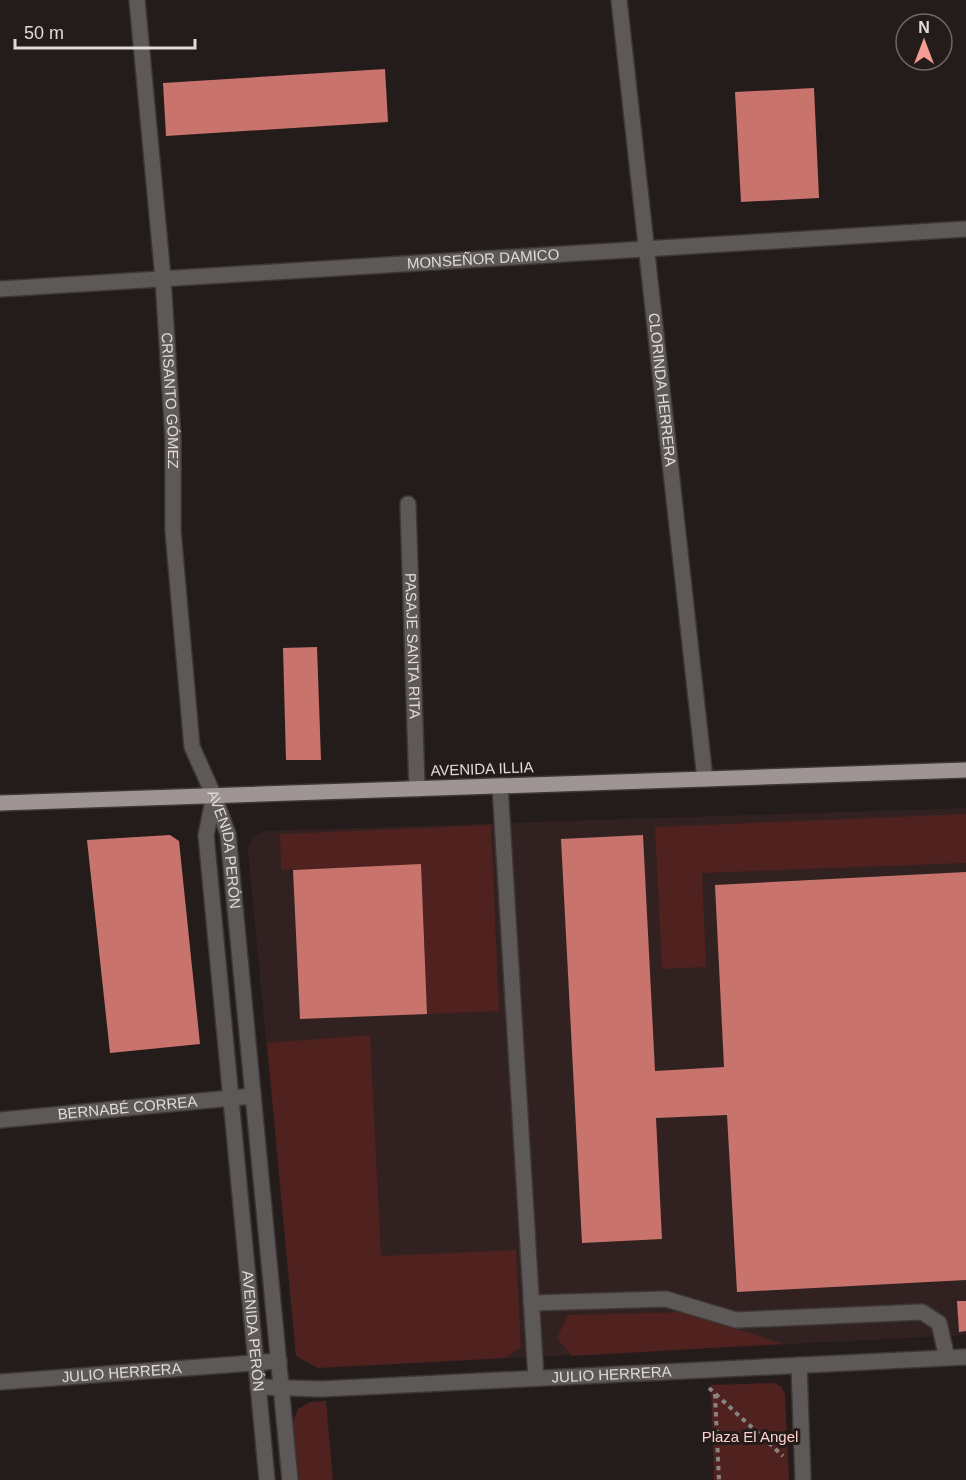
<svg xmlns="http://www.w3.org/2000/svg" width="966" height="1480" viewBox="0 0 966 1480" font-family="Helvetica,sans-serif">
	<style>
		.built { fill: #312221 }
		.green { fill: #4f211f }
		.building { fill: #c9736d }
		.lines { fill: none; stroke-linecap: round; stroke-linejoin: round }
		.minor-casing { stroke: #3e3736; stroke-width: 18 }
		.major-casing { stroke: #3e3736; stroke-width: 18 }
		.path { stroke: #8a8383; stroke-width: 4; stroke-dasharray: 4.5 4.5; stroke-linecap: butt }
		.minor { stroke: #5e5959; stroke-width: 15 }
		.major { stroke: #9e9493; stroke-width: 15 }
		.labels { text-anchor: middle; stroke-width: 6; stroke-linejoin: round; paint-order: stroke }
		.street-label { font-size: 15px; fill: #e1dada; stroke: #241c1b }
		.park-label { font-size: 15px; fill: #fecec9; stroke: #241c1b }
	</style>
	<rect width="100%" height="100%" fill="#241c1b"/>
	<polygon class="built" points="966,808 966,1335 318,1368 296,1356 248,850 252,838 264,831"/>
	<g class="green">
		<polygon points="966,814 966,863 702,873 706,967 662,969 655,827"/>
		<polygon points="491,825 499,1011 427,1014 421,865 281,870 280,834"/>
		<polygon points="370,1035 381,1256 516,1250 521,1347 505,1358 318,1368 296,1356 267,1043"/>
		<polygon points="685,1312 783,1344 572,1356 557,1338 568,1315"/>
		<polygon points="774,1383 781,1386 785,1394 789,1480 714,1480 711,1385"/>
		<polygon points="326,1401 333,1480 299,1480 293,1422 298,1409 310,1402"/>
	</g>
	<g class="building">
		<polygon points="385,69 388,122 166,136 163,83"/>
		<polygon points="814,88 819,198 741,202 735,92"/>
		<polygon points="317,647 321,760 286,760 283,648"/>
		<polygon points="170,835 179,841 200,1044 110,1053 87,840"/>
		<polygon points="643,835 655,1071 724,1067 715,885 966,872 966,1280 737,1292 727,1115 656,1118 662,1239 582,1243 561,839"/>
		<polygon points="421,864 427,1014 300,1019 293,870"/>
		<polygon points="957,1301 966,1301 966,1331 959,1332"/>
	</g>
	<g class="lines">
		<defs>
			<g id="minor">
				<path id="s1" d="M137,0l26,278 10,161v92l19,216 22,49 14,38 62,646"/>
				<path id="s2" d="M619,0l86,779"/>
				<path id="s3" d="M0,289l966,-60"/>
				<path id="s4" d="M408,504l9,285"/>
				<polyline points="500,786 536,1378"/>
				<path id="s5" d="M214,796l-8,39 61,645"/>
				<path id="s6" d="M0,1120l253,-24"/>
				<polyline points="531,1303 666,1299 736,1320 922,1312 939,1323 947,1358"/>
				<polyline points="799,1365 803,1480"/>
				<path id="s7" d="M0,1382l279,-21"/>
				<path id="s8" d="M258,1387l63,2 645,-32"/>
			</g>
			<polyline id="major" points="0,803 966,770"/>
		</defs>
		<use href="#minor" class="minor-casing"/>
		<use href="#major" class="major-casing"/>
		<g class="path">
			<polyline points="709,1388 783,1456"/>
			<polyline points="715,1394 719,1480"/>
		</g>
		<use href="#minor" class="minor"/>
		<use href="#major" class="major"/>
	</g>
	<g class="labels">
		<g class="street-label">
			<text dy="5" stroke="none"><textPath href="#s3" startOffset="484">MONSEÑOR DAMICO</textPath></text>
			<text dy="5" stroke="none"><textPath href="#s2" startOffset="392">CLORINDA HERRERA</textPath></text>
			<text dy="5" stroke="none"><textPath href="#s1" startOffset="402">CRISANTO GÓMEZ</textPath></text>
			<text dy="5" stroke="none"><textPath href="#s4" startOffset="142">PASAJE SANTA RITA</textPath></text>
			<text transform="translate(482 769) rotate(-2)" y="5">AVENIDA ILLIA</text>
			<text dy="5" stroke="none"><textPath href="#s1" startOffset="858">AVENIDA PERÓN</textPath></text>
			<text dy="5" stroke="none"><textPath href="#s6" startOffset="128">BERNABÉ CORREA</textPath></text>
			<text dy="5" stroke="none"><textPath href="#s5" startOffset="538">AVENIDA PERÓN</textPath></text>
			<text dy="5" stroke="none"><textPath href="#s7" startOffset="122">JULIO HERRERA</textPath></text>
			<text dy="5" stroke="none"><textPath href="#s8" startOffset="354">JULIO HERRERA</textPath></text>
		</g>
		<g class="park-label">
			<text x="750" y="1442">Plaza El Angel</text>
		</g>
	</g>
	<g transform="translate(924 42)"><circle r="28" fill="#241c1b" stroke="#706867" stroke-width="1.5"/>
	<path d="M0-4.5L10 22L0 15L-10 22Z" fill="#f59c94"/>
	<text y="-9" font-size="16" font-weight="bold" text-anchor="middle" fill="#e1dada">N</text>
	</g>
	<path d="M15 39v9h180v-9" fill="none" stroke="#e1dada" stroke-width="3"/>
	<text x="24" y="39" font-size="18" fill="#e1dada" stroke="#241c1b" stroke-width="4.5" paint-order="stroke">50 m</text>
</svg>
